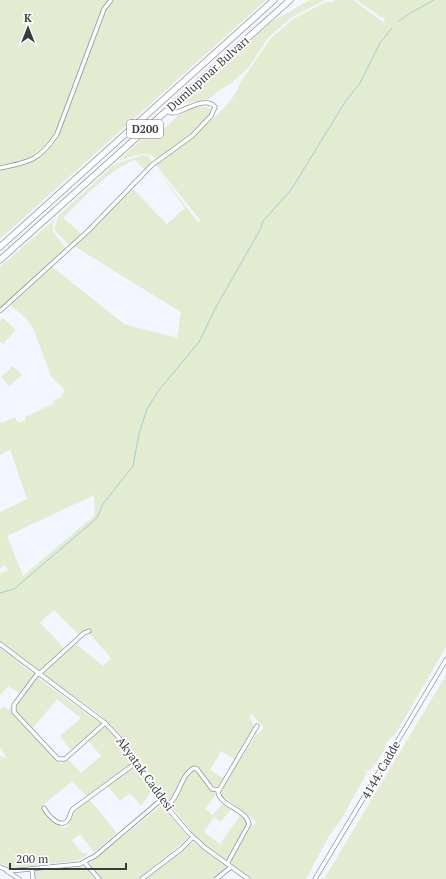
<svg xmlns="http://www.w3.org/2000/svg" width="446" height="879" viewBox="0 0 446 879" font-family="'PT Serif',serif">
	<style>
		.green { fill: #e3ebd0; fill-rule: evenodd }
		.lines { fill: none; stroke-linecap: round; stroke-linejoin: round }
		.stream { stroke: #a4cbdc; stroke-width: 1 }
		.minor-casing { stroke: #92959e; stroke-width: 5 }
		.trunk-casing { stroke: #92959e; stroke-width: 7 }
		.minor { stroke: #fff; stroke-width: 3.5 }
		.trunk { stroke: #fff; stroke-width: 5.5 }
		.labels { text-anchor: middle; stroke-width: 3.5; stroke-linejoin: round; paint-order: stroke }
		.shield { fill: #fff; stroke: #767679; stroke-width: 1 }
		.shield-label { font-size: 11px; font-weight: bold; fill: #3b3c40 }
		.street-label { font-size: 12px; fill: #3b3c40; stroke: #fff }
	</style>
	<rect width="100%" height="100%" fill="#f3f6fe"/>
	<g class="green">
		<polygon points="0,0 266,0 0,239"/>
		<polygon points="310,0 325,0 292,17 268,38 248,68 230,84 217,92 209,99 186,103 174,110 273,21"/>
		<path d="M335,0h18l31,23 1,-6h-4l-24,-17h89v647l-50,86 -11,11v5l-14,21 -3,1 -28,-11 23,9 4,4 -25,45 -13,18 -23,43h-54l-20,-14 -1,-5 21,-34 5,-4 -35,-26 -2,-4 36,-57 8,-7 -11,-13 -2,-1 -1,5 5,8 -19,33 -15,-9 -11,19 14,9 -6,8 -7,-3 -14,-16 -7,1 -18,31 -3,3 -7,-7c-12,-18 -23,-39 -37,-56 -22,-28 -56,-46 -84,-66l35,-30 27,22 8,-8 -23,-26 -4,3 -6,-1 -24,-24 -14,13 24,25 -24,23h-3l-37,-29v-68l8,-4 -3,-5 -5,3v-56l27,-13 -17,-50 -10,6v-35l1,3 14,-6 3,6 8,-3 -1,-3 30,-14 -2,-2 8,-4 4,-7 -14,-14 -18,-48 -7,-10 -15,-12v-3l40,-37 73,58 53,14 4,-26 -107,-66 58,-58 35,36 18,-16 -31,-42 44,56 3,-1 -45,-56c21,-17 77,-56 83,-80l31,-46 23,-20 33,-17h6zM94,495l1,20 -72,61 -16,-40z"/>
		<path d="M190,107h16l6,3c-7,16 -40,43 -56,49 -11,-11 -24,-1 -37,1l39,-35h3l3,3c10,-6 15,-17 26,-21z"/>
		<path d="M143,155l6,1 3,7 -7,7 -10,-10c-26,10 -52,38 -72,58l20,17 -11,9h-4l-14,-15 5,-14 56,-51z"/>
		<polygon points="56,218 53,224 53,232 66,248 0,309 0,267"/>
		<polygon points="3,318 16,330 3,344 0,342 0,321"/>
		<polygon points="13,366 22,375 9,386 1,377"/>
		<polygon points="0,648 35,675 21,694 8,686 0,696"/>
		<polygon points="446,675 446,879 324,879"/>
		<polygon points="37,677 101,724 71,750 60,736 81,718 57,699 33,728 15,712 15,706"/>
		<path d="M4,706l4,4 3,-3 2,6 48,51 6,-6 14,15 20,-17 -13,-16 17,-13 18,19 10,15 -47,35 -14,-15 -31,26c6,8 16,21 26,21l8,-17 14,-12 28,34 -23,19 -14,-18 -8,6 10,13h6l-3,4 -10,4 -65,7 -10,-5v-107l7,2 -7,-11v-39l2,1z"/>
		<polygon points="136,763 151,786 149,795 141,806 130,793 120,801 107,785"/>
		<polygon points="195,770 216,795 205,809 213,815 224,802 231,809 221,822 214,817 204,832 220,844 240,816 247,822 247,826 229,858 225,859 200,841 171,806 189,775"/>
		<polygon points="162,805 188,837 187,839 138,879 102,879 90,866 90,863"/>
		<polygon points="193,842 225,865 225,870 212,879 147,879"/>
		<polygon points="80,867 85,868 95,879 35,879 34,872"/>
	</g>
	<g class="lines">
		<g class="stream">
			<polyline points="399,21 407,15 434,0"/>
			<polyline points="0,593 14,589 97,518 103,504 133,466 139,434 147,409 159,390 199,342 215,309 261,228 263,221 291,190 345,102 360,83 380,43 392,28"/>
		</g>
		<defs>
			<g id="minor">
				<path d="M0,168c30,-6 40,-8 57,-34l47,-125 7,-9"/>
				<path d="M0,311l88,-80 64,-66 40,-29 19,-20 4,-9c-10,-13 -37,8 -43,6 -1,0 -4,-2 -5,-3"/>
				<polyline points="0,644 105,723 123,742 161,800 188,832 204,847 248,879"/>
				<polyline points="38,673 14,705 14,712 58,759 65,759 105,723"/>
				<polyline points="39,674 84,633 89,631"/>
				<path d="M167,806c13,-9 13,-31 27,-38l3,1 15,20 7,1"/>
				<path d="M44,808c4,7 18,24 25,10 2,-4 1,-6 4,-9l64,-47"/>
				<polyline points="84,862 99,879"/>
				<path d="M227,864l22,-40c-3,-15 -29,-18 -31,-32l39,-66"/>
				<polyline points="0,867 10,871 80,864 95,856 161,800"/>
				<polyline points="32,869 33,879"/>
				<polyline points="7,871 19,879"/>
				<polyline points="142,879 181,849 193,837"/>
				<polyline points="216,879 231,867"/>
				<polyline points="315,879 446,660"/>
			</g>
			<g id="trunk">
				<polyline points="0,247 274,0"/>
				<polyline points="0,260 290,0"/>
			</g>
		</defs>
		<use href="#minor" class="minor-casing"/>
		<use href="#trunk" class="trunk-casing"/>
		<use href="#minor" class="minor"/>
		<use href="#trunk" class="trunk"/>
	</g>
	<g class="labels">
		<rect class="shield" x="127" y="120" width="36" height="18" rx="3"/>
		<g class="shield-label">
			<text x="145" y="133">D200</text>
		</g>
		<g class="street-label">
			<text transform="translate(208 74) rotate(-42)" y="4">Dumlupınar Bulvarı</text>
			<text transform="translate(381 770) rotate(-60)" y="4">4144. Cadde</text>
			<text transform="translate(145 774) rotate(54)" y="4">Akyatak Caddesi</text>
		</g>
	</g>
	<g transform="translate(28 28)" stroke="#ffffff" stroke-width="3" paint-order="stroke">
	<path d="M0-3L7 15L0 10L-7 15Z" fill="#3b3c40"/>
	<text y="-6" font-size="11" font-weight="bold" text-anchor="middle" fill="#3b3c40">K</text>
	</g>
	<path d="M10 863v6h116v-6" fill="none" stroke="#3b3c40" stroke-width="2"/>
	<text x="16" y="863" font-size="12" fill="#3b3c40" stroke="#ffffff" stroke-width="3" paint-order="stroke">200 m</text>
</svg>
